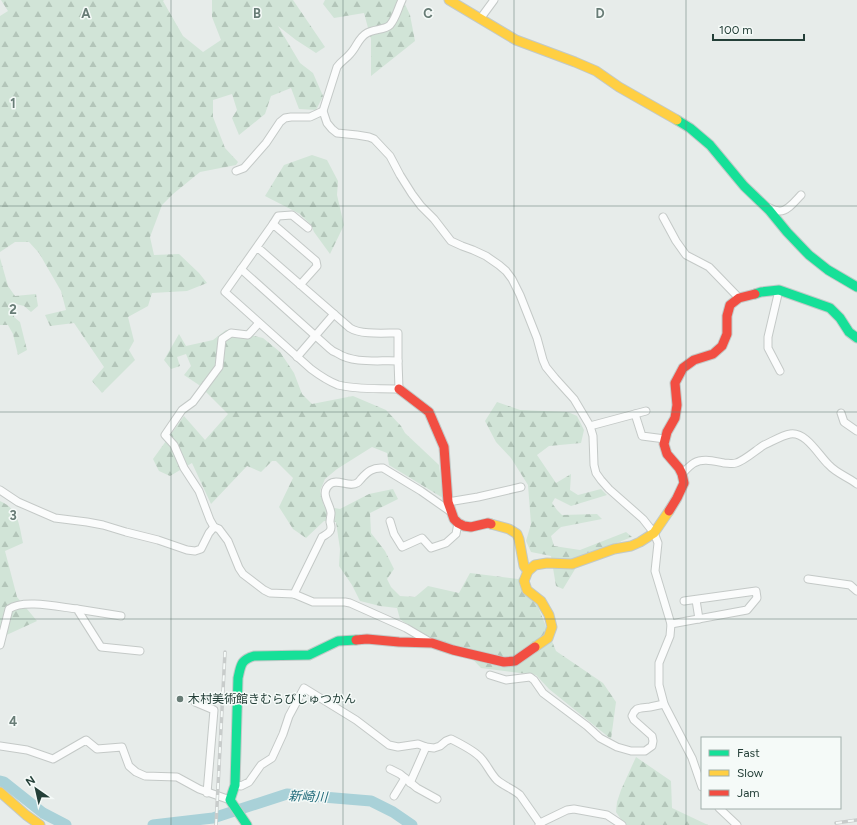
<svg xmlns="http://www.w3.org/2000/svg" width="857" height="825" viewBox="0 0 857 825" font-family="Figtree,'Noto Sans JP',sans-serif">
	<style>
		.forest { fill: url(#forest-firs) }
		.lines { fill: none; stroke-linecap: round; stroke-linejoin: round }
		.river { stroke: #a9d1d8; stroke-width: 11 }
		.street-casing { stroke: #c4c9c7; stroke-width: 9 }
		.fast-casing { stroke: #c2c9c7; stroke-width: 11 }
		.slow-casing { stroke: #c2c9c7; stroke-width: 11 }
		.jam-casing { stroke: #c2c9c7; stroke-width: 11 }
		.street { stroke: #fbfcfc; stroke-width: 7 }
		.fast { stroke: #16e098; stroke-width: 9 }
		.slow { stroke: #ffcf43; stroke-width: 9 }
		.jam { stroke: #f24e42; stroke-width: 9 }
		.rail-casing { stroke: #c8cccb; stroke-width: 3.5 }
		.rail { stroke: #f5faf8; stroke-width: 2; stroke-dasharray: 6; stroke-linecap: butt }
		.grid { fill: none; stroke: #687c76; stroke-width: 1; stroke-opacity: 0.55 }
		.poi-dot { fill: #687c76; stroke: #f5faf8; stroke-width: 1.5 }
		.labels { text-anchor: middle; stroke-width: 3; stroke-linejoin: round; paint-order: stroke }
		.poi-label { font-size: 12px; fill: #243f38; stroke: #f5faf8; text-anchor: start }
		.water-label { font-size: 13px; font-style: italic; fill: #206a7a; stroke: #f5faf8 }
		.grid-label { font-size: 13px; text-anchor: middle; font-weight: bold; fill: #687c76; stroke: #f5faf8; stroke-width: 3; stroke-linejoin: round; paint-order: stroke }
	</style>
	<defs>
		<pattern id="forest-firs" width="22" height="20" patternUnits="userSpaceOnUse"><rect width="22" height="20" fill="#d1e4d7"/><path d="M5 1l3.5 6h-7zM16 11l3.5 6h-7z" fill="#b3c5b9"/></pattern>
	</defs>
	<rect width="100%" height="100%" fill="#e7ecea"/>
	<g class="forest">
		<polygon points="1,0 164,0 163,1 183,36 203,52 221,40 212,17 212,0 293,0 325,47 316,53 296,40 278,26 300,63 313,73 323,96 316,110 299,109 291,88 271,96 265,114 239,135 232,118 237,110 232,94 213,100 213,117 225,148 238,162 236,165 200,172 173,194 162,205 150,237 154,255 179,254 199,273 207,283 187,291 152,293 148,306 128,317 134,341 129,350 135,360 102,393 92,381 104,367 74,323 50,326 45,315 66,310 61,291 39,253 29,242 15,242 0,252 0,16 8,11"/>
		<polygon points="325,0 403,0 410,15 415,41 371,76 371,39 364,13 334,18 323,4"/>
		<polygon points="312,155 327,160 338,181 337,195 344,225 330,254 314,232 311,225 300,214 265,196 284,165"/>
		<polygon points="0,258 8,286 15,296 36,294 38,306 31,312 24,306 16,304 14,317 20,322 27,350 18,355 13,334 8,325 0,325"/>
		<polygon points="226,330 263,338 280,352 294,373 302,394 312,404 353,396 386,410 401,426 405,433 439,465 443,498 389,465 387,453 372,447 337,469 325,479 320,491 324,506 340,509 369,494 393,489 398,499 370,513 371,533 385,551 394,569 387,579 391,587 400,596 415,597 428,586 459,593 470,573 518,579 523,575 532,592 556,651 603,683 616,702 611,739 549,689 536,675 481,668 462,648 432,638 409,626 400,619 397,608 380,606 360,601 352,585 339,566 340,549 336,522 324,521 306,538 293,529 279,507 293,478 276,461 272,461 261,472 247,466 211,504 192,463 170,476 159,471 153,459 184,416 205,440 228,414 199,385 184,375 191,366 186,354 177,357 180,366 171,369 164,360 179,334 186,346 213,340"/>
		<polygon points="497,402 520,410 568,412 577,416 584,430 581,443 549,446 537,455 556,483 571,474 570,490 578,495 601,489 607,495 571,506 555,498 552,503 557,510 562,515 597,514 602,519 561,527 551,536 554,546 580,550 626,532 632,537 583,556 563,589 556,586 551,556 531,552 526,541 531,524 528,485 511,458 496,442 485,421"/>
		<path d="M0,501c19,8 19,24 23,42l-18,8 12,46 20,24 -37,17z"/>
		<polygon points="636,757 671,781 672,808 708,825 627,825 624,824 616,812 617,802 621,790"/>
	</g>
	<g class="lines">
		<g class="river">
			<polyline points="0,781 4,782 43,813 66,825"/>
			<polyline points="153,825 213,818 287,794 371,801 393,812 412,825"/>
		</g>
		<defs>
			<g id="street">
				<path d="M402,0c-4,8 -6,18 -12,25 -5,5 -16,4 -23,8 -9,5 -10,14 -17,21 -5,6 -8,6 -13,13l-14,44 4,12 5,6 5,4 20,2 12,2 5,2 16,17 10,19 12,19 9,12 13,13 17,22 11,5 11,4 13,6 13,9 7,6 6,8 8,16 17,43 6,22 3,7 9,11 19,21 16,27 3,10 1,29 2,8 5,7 8,9 34,30 11,14 4,10 -3,28 16,53 -1,12 -11,27v22l5,19 28,54 10,29"/>
				<polyline points="480,19 494,0"/>
				<polyline points="236,171 244,168 266,143 280,122 285,118 291,117 310,117 323,111"/>
				<path d="M769,210l1,-2c3,2 6,3 10,3 8,0 16,-11 21,-16"/>
				<polyline points="663,217 676,241 686,255 709,267 739,298"/>
				<polyline points="273,224 278,216 292,215 308,228"/>
				<path d="M257,247l93,81c11,7 34,5 48,5v28l1,28c-20,-1 -41,1 -61,-4 -10,-4 -19,-10 -27,-16l-86,-77 48,-68 43,37 1,5 -17,19"/>
				<path d="M241,269l88,79c2,2 5,4 8,5 17,11 41,7 61,8"/>
				<polyline points="779,290 768,337 768,348 780,371"/>
				<polyline points="259,323 248,335 231,333 222,339 219,367 216,371 193,402 182,410 165,435 174,445 184,468 199,491 210,520 214,527 219,529 228,541 239,568 243,574 264,590 270,593 294,594 313,602 345,602 350,603 406,628 430,642"/>
				<polyline points="297,357 334,314"/>
				<polyline points="841,413 844,422 857,431"/>
				<polyline points="635,414 642,436 665,439"/>
				<polyline points="590,426 646,411"/>
				<path d="M682,474c4,-4 7,-8 12,-11 9,-5 19,-2 30,0 4,0 8,1 12,0 8,-2 20,-13 28,-18 7,-3 19,-10 26,-11 16,-3 29,22 39,31 7,8 19,12 28,19"/>
				<polyline points="0,490 18,502 55,518 87,522 103,525 126,532 158,540 187,550 195,551 201,549 209,533 214,527"/>
				<polyline points="448,502 478,497 521,487"/>
				<polyline points="390,521 394,534 402,547 422,538 431,548 446,543 456,534 458,523"/>
				<polyline points="808,579 850,585 857,591"/>
				<path d="M294,594l28,-57c3,-2 6,-3 8,-6 2,-3 1,-5 0,-9 0,-3 1,-6 1,-9 -1,-10 -12,-20 -1,-29 7,-6 19,4 27,-1 2,-1 3,-3 4,-4 6,-7 12,-12 22,-11l38,23 30,21"/>
				<polyline points="696,600 699,619"/>
				<polyline points="77,609 121,616"/>
				<polyline points="671,624 747,610 757,598 756,591 684,601"/>
				<path d="M0,645l9,-36c14,-10 50,-2 68,0l24,38 39,4"/>
				<polyline points="490,675 506,680 530,677 534,680 543,693 587,726 600,738 617,747 631,751 645,751 652,746 653,741 652,736 634,720 632,716 634,712 637,709 641,708 650,707 664,704"/>
				<polyline points="195,702 214,710 207,793"/>
				<polyline points="0,746 27,750 53,759 86,740 97,749 122,747 129,766 136,772 145,776 177,777 199,789 230,800"/>
				<polyline points="390,769 400,774 417,788 437,799"/>
				<polyline points="410,783 426,747"/>
				<path d="M235,785l6,1 8,-4 12,-17 11,-7 11,-24 6,-18 15,-28 52,32 33,25 9,2 20,-3 8,3 8,1 6,-2 6,-5 5,-2c8,4 23,12 29,18 7,7 10,16 17,23 7,6 16,9 23,15l21,30"/>
				<polyline points="394,796 405,778"/>
				<polyline points="719,808 737,825"/>
				<polyline points="539,825 540,823 567,810 574,809 607,815 622,825"/>
			</g>
			<g id="fast">
				<polyline points="677,120 690,128 710,145 744,186 769,210 787,232 809,255 828,270 857,287"/>
				<polyline points="755,294 761,292 779,290 830,308 840,318 849,332 857,338"/>
				<path d="M247,825l-17,-25 5,-15 3,-107c3,-12 2,-18 16,-22l55,-1 29,-14 18,-1"/>
			</g>
			<g id="slow">
				<polyline points="449,0 516,40 575,62 596,71 619,87 677,120"/>
				<polyline points="491,524 509,529 517,534 519,539 524,566 528,571"/>
				<polyline points="535,647 548,638 552,627 549,615 541,601 527,590 524,581 528,571 535,565 547,563 572,564 614,549 631,546 640,542 654,533 669,511"/>
				<polyline points="0,792 26,815 40,825"/>
			</g>
			<g id="jam">
				<polyline points="399,389 429,412 444,447 448,502 454,519 458,523 464,526 471,527 488,523 491,524"/>
				<polyline points="669,511 677,498 684,483 682,474 679,468 667,454 664,444 667,432 675,418 677,405 675,383 683,368 694,360 713,354 722,346 727,334 727,316 730,305 739,298 755,294"/>
				<polyline points="356,640 367,639 399,642 432,643 453,650 504,662 515,661 535,647"/>
			</g>
		</defs>
		<use href="#street" class="street-casing"/>
		<use href="#fast" class="fast-casing"/>
		<use href="#slow" class="slow-casing"/>
		<use href="#jam" class="jam-casing"/>
		<use href="#street" class="street"/>
		<use href="#fast" class="fast"/>
		<use href="#slow" class="slow"/>
		<use href="#jam" class="jam"/>
		<defs>
			<g id="rail">
				<polyline points="836,823 857,820"/>
				<polyline points="216,825 225,652"/>
			</g>
		</defs>
		<use href="#rail" class="rail-casing"/>
		<use href="#rail" class="rail"/>
	</g>
	<path class="grid" d="M171,0v825M343,0v825M514,0v825M686,0v825M0,206h857M0,412h857M0,619h857"/>
	<circle class="poi-dot" cx="180" cy="699" r="4"/>
	<g class="labels">
		<g class="poi-label">
			<text x="188" y="703">木村美術館きむらびじゅつかん</text>
		</g>
		<g class="water-label">
			<text transform="translate(308 796) rotate(2)" y="5">新崎川</text>
		</g>
	</g>
	<g class="grid-label">
		<text x="86" y="18">A</text>
		<text x="257" y="18">B</text>
		<text x="428" y="18">C</text>
		<text x="600" y="18">D</text>
		<text x="13" y="108">1</text>
		<text x="13" y="314">2</text>
		<text x="13" y="520">3</text>
		<text x="13" y="726">4</text>
	</g>
	<rect x="701" y="737" width="140" height="72" fill="#f5faf8" stroke="#a1afab"/>
	<rect x="709" y="750" width="20" height="6" fill="#16e098" stroke="#a1afab"/>
	<text x="737" y="757" font-size="12" fill="#243f38">Fast</text>
	<rect x="709" y="770" width="20" height="6" fill="#ffcf43" stroke="#a1afab"/>
	<text x="737" y="777" font-size="12" fill="#243f38">Slow</text>
	<rect x="709" y="790" width="20" height="6" fill="#f24e42" stroke="#a1afab"/>
	<text x="737" y="797" font-size="12" fill="#243f38">Jam</text>
	<g transform="translate(36 789) rotate(326)" stroke="#f5faf8" stroke-width="3" paint-order="stroke">
	<path d="M0-3L7 15L0 10L-7 15Z" fill="#243f38"/>
	<text y="-6" font-size="11" font-weight="bold" text-anchor="middle" fill="#243f38">N</text>
	</g>
	<path d="M713 34v6h91v-6" fill="none" stroke="#243f38" stroke-width="2"/>
	<text x="719" y="34" font-size="12" fill="#243f38" stroke="#f5faf8" stroke-width="3" paint-order="stroke">100 m</text>
</svg>
